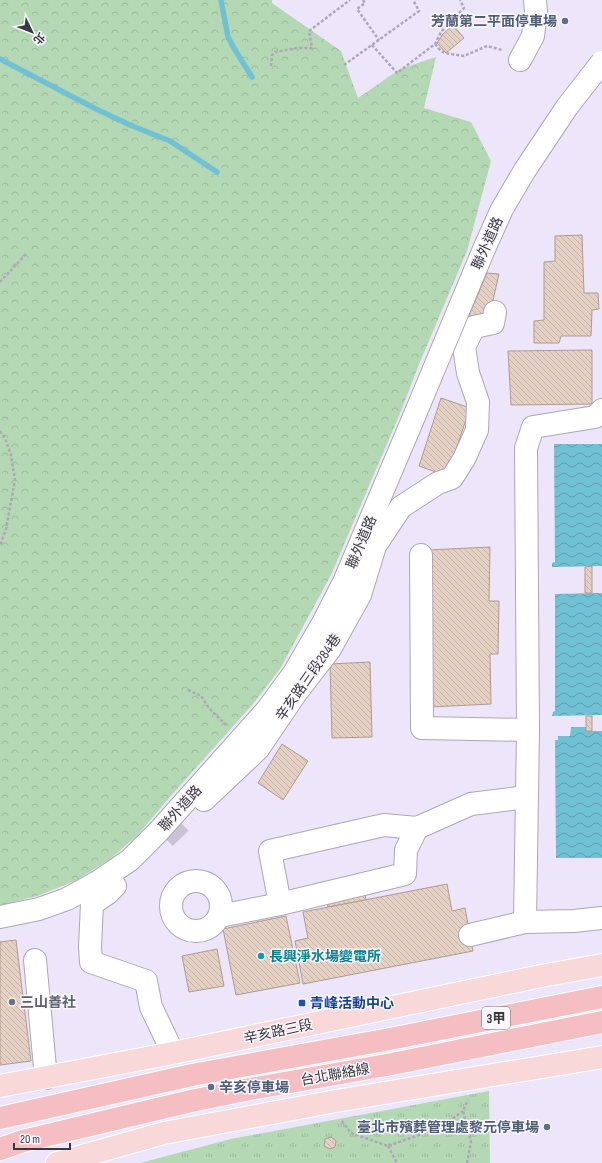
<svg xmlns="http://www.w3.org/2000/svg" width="602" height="1163" viewBox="0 0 602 1163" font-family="'Sofia Sans Condensed','Noto Sans TC',sans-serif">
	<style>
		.forest { fill: url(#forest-crowns) }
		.park { fill: url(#park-tufts) }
		.water { fill: url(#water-waves) }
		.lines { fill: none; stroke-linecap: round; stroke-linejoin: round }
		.stream { stroke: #71c1d5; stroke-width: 5.5 }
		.building { fill: url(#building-back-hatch); stroke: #ae9c8f }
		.minor-tunnel { stroke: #c9c3d5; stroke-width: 22; stroke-dasharray: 22 11; stroke-linecap: butt }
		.minor-casing { stroke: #ada6b9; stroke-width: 24 }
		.major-casing { stroke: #fff; stroke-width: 24 }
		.highway-casing { stroke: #fff; stroke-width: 24 }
		.path { stroke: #ada7b8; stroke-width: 2.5; stroke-dasharray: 3 2; stroke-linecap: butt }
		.minor { stroke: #fff; stroke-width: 22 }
		.major { stroke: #f9d8da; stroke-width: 22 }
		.highway { stroke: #f5bec2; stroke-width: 22 }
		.minor-bridge-casing { stroke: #ada6b9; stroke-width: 24; stroke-linecap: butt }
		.minor-bridge { stroke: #fff; stroke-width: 22 }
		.service-dot { fill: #5c6f8a; stroke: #f9f6fe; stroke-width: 1.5 }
		.culture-dot { fill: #0f9aa8; stroke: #f9f6fe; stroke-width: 1.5 }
		.worship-dot { fill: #6b7280; stroke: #f9f6fe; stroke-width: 1.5 }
		.transit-dot { fill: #1a4fb4; stroke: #f9f6fe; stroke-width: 1.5 }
		.labels { text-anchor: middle; stroke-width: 3; stroke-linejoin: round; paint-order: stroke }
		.shield { fill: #f9f6fe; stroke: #737078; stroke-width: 1 }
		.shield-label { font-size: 13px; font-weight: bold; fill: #3a373f }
		.service-label { font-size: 14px; font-weight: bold; fill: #4e5e75; stroke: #f9f6fe; text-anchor: end }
		.street-label { font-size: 14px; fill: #3a373f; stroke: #f9f6fe }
		.culture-label { font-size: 14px; font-weight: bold; fill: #0d838f; stroke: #f9f6fe; text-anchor: start }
		.worship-label { font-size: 14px; font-weight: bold; fill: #5b616d; stroke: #f9f6fe; text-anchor: start }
		.transit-label { font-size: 14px; font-weight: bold; fill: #164399; stroke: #f9f6fe; text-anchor: start }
	</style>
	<defs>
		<pattern id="forest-crowns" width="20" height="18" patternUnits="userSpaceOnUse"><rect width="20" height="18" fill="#b5d8b4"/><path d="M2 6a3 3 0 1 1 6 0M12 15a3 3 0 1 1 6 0" fill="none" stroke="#9cba9c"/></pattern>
		<pattern id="park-tufts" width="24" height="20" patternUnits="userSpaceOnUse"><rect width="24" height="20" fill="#b5d8b4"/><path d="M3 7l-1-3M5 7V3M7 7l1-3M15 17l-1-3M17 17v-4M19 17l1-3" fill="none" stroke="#9cba9c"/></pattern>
		<pattern id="water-waves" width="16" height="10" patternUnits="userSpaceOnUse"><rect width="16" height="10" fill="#71c1d5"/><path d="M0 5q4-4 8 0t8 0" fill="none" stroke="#5e9eae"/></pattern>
		<pattern id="building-back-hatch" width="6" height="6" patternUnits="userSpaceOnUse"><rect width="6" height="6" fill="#e4d1c3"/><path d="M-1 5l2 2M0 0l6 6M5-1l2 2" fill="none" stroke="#c4b4a9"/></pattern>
	</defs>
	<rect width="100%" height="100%" fill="#ede6fb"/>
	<polygon class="forest" points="0,0 272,0 272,3 341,51 358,98 400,69 436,57 424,108 471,122 491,161 467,251 420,362 401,411 331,575 280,669 253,704 169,798 137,836 110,859 77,880 40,895 0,906"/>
	<polygon class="park" points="489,1091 490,1163 140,1163 231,1139"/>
	<g class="water">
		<polygon points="554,444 602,444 602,566 552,567 552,563 555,562"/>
		<polygon points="602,593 602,715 552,716 553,712 555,711 555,594"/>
		<polygon points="571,727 586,727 587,731 602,731 602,858 556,858 555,740 558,740 558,736 570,736"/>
	</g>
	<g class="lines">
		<g class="stream">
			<polyline points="221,0 228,37 235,50 252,77"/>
			<polyline points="0,59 96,109 130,125 170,141 217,172"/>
		</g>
	</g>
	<g class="building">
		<polygon points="453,25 464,38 446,53 437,43 443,34"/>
		<polygon points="582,235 584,293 598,293 599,309 592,310 591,336 561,336 559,343 534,343 534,321 544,320 544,262 555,261 555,236"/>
		<polygon points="487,273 499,274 488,322 468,318"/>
		<polygon points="592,350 592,404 511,405 508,351"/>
		<polygon points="441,398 470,408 447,476 419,466"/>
		<polygon points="490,547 489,601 499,601 498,654 490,654 491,704 431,707 428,550"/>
		<polygon points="592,566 592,593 585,593 585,567"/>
		<polygon points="370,662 372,737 332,738 330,664"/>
		<rect x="586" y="716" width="6" height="15"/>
		<polygon points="282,744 308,761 283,800 258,783"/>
		<polygon points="362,876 366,900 328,907 323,883"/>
		<polygon points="447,884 452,911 465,908 473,951 303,984 295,941 308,938 303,912"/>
		<polygon points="286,916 300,983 236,995 223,929"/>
		<polygon points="16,940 31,1061 0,1065 0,942"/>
		<polygon points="217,949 224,986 189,992 182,956"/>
		<polygon points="331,1137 336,1141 335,1147 330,1149 324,1146 325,1139"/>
	</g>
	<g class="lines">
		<polyline class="minor-tunnel" points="165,838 189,815"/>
		<defs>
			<g id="minor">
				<polyline points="520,60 533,36 536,12 535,0"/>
				<polyline points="602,410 595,417 533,427 526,448 528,730 525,922 574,921 602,918"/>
				<polyline points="421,555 422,728 528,730"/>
				<polyline points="204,800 258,749 296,693 330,649 360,595 375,546 401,507 438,483 452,478 464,459 477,430 478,402 468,373 464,347 474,327 493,323 495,312"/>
				<circle cx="196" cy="906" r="25"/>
				<polyline points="115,886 108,893 92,904 90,947 91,962 146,981 151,1007 173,1053"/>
				<polyline points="280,904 270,851 384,825 417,828 471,804 527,797"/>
				<polyline points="220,916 280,904 405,874 406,850 417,828"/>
				<polyline points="0,917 39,909 67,899 96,883 130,860 158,832 267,710 294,673 323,623 344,582 416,412"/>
				<polyline points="470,935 525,922"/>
				<polyline points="35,960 46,1078"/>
			</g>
			<g id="major">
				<polyline points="0,1086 173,1053 541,976 602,965"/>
				<polyline points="57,1163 164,1133 336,1101 602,1057"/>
			</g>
			<g id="highway">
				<polyline points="0,1118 192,1075 390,1039 602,997"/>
				<polyline points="0,1149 23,1141 191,1101 250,1089 392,1064 602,1022"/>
			</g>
		</defs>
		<use href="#minor" class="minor-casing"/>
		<use href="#major" class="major-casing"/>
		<use href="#highway" class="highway-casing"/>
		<g class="path">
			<polyline points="363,0 365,3 357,9 379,40"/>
			<polyline points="435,44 441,51 445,53 464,56 487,46 502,50"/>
			<polyline points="372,45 397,73 435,44 441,32 464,8 460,0"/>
			<polyline points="344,65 419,11 413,0"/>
			<polyline points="271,66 272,55 275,52 297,48 312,48 309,31 350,0"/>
			<polyline points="0,282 26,254"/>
			<polyline points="0,431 5,438 11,455 15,480 6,529 0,546"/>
			<polyline points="188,690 201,696 209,708 226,725"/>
			<polyline points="342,1121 351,1133 388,1146 441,1127 463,1111"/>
			<polyline points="388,1146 397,1163"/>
			<polyline points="467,1163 471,1142 463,1111 468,1100"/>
		</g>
		<use href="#minor" class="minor"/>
		<use href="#major" class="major"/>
		<use href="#highway" class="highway"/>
		<defs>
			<polyline id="minor-bridge" points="416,412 484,249 502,209 525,170 567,107 602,62"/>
		</defs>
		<use href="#minor-bridge" class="minor-bridge-casing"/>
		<use href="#minor-bridge" class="minor-bridge"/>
	</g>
	<g class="service-dot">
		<circle cx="565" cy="21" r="4"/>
		<circle cx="211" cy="1087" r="4"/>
		<circle cx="547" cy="1127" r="4"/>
	</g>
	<circle class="culture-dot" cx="261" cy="956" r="4"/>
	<circle class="worship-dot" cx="12" cy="1002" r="4"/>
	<rect class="transit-dot" x="298" y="999" width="8" height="8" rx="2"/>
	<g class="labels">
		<rect class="shield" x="482" y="1007" width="28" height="22" rx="3"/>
		<g class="shield-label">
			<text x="496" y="1023">3甲</text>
		</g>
		<g class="service-label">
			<text x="557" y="26">芳蘭第二平面停車場</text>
			<text x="219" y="1092" text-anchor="start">辛亥停車場</text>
			<text x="539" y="1132">臺北市殯葬管理處黎元停車場</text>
		</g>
		<g class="street-label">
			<text transform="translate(487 243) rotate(-66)" y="5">聯外道路</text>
			<text transform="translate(361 542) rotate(-67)" y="5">聯外道路</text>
			<text transform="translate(308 677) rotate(-55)" y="5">辛亥路三段284巷</text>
			<text transform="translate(180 808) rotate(-48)" y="5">聯外道路</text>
			<text transform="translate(278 1031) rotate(-12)" y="5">辛亥路三段</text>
			<text transform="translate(335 1074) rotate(-10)" y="5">台北聯絡線</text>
		</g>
		<g class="culture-label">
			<text x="269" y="961">長興淨水場變電所</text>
		</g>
		<g class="worship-label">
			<text x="20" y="1007">三山善社</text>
		</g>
		<g class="transit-label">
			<text x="310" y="1008">青峰活動中心</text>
		</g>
	</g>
	<g transform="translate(32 32) rotate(133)" stroke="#f9f6fe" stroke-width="3" paint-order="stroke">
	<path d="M0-3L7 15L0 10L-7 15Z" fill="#3a373f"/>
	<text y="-6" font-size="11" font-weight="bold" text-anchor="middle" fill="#3a373f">北</text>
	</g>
	<path d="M14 1143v6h56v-6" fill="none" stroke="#3a373f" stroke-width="2"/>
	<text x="20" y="1143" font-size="12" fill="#3a373f" stroke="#f9f6fe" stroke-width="3" paint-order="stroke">20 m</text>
</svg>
